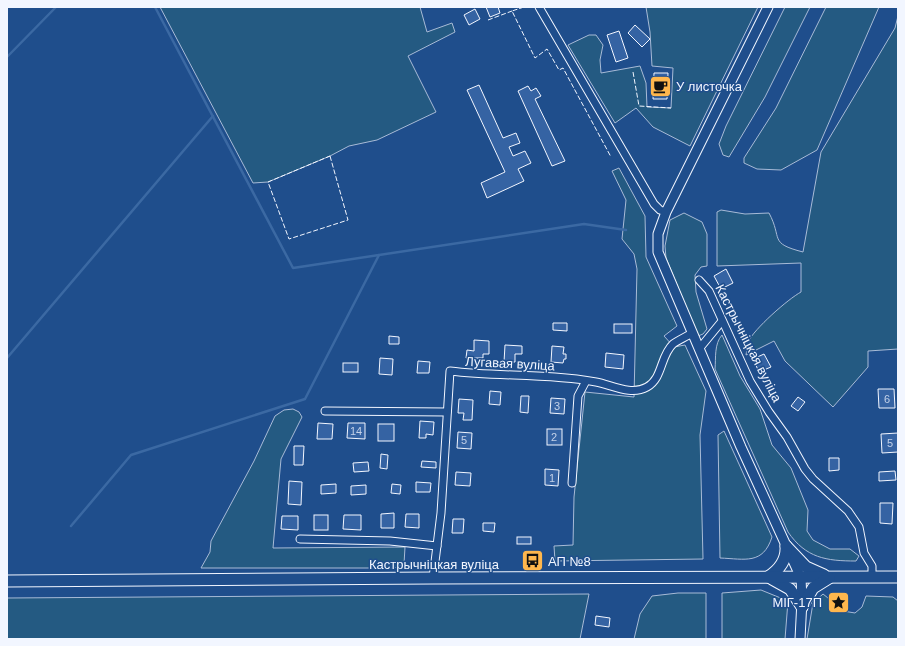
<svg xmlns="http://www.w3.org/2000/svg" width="905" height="646" viewBox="0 0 905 646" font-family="Helvetica,sans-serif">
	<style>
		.green { fill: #245a82; stroke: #a8bbd7 }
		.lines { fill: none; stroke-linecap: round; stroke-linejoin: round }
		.stream { stroke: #3b69a3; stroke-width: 2.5 }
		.building { fill: #3563a3; stroke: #f2f6ff }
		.minor-casing { stroke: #f2f6ff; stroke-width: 9 }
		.tertiary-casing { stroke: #f2f6ff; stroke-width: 11 }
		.primary-casing { stroke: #f2f6ff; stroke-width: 13 }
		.minor { stroke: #1f4e8c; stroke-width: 7 }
		.tertiary { stroke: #1f4e8c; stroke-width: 9 }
		.primary { stroke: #1f4e8c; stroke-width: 11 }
		.fence { stroke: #f2f6ff; stroke-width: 1; stroke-dasharray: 5 2; stroke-linecap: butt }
		.labels { text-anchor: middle; stroke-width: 3; stroke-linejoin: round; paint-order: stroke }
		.number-label { font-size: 11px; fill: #c3d1e8 }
		.poi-label { font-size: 13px; fill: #f2f6ff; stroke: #1f4e8c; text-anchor: start }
		.street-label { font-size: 13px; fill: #f2f6ff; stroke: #1f4e8c }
	</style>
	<rect width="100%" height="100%" fill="#1f4e8c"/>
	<g class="green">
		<polygon points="160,7 420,7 427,32 452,23 455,32 408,56 436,112 377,140 349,146 330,156 268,182 253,183"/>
		<polygon points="646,7 758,7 690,146 653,127 636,108 615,123 568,45 589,35 596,35 603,45 600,60 601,73 640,66 646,83 647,107 671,108 673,68 652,66 650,32"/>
		<polygon points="785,7 810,7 765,97 729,157 723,155 719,144 726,126"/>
		<polygon points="826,7 879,7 817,150 781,170 757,169 744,163 744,158 776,108"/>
		<path d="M898,16v333l-30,2v16l-35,40 -48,-46 -11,-20 -28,14c1,-4 1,-9 2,-13 6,-13 40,-43 53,-50v-29l-84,3v-54l4,-2 24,4 24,-1c14,26 -1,30 34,39l18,-100 74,-124z"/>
		<polygon points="619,168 645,216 646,257 677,326 664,336 674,347 685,345 706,391 700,435 703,559 555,561 554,546 573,545 574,497 585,392 634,397 637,269 634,254 622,239 626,200 612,171"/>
		<polygon points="684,213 702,222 707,234 707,266 701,267 695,275 696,292 707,329 703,334 698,336 666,258 665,246 670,220"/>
		<path d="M722,335l18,41 20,33 12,36 19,23 17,42 -1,21 6,9 17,9h20l9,7 -3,5c-30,0 -50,-3 -68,-29l-73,-163c1,-11 -1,-25 7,-34z"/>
		<polygon points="293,409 299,412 302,417 281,459 273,548 405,547 404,564 394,568 201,568 210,552 211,541 254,461 275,416 284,410"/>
		<path d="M724,431l48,106c-9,28 -27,22 -52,21l-2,-123z"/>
		<polygon points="761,590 788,601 785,639 722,639 722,593"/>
		<polygon points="678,593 706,593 706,639 634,639 640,614 652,596"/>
		<polygon points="589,594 580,639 7,639 7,598"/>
		<polygon points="823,594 828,598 837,610 855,613 862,607 866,596 893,597 898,601 898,639 807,639 813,603"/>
	</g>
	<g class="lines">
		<g class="stream">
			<polyline points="155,7 293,268 584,224 626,230"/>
			<polyline points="7,57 56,7"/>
			<polyline points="7,358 213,116"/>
			<polyline points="71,526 131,455 305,399 379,255"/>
		</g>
	</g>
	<g class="building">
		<polygon points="486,7 498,7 500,13 490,17"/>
		<polygon points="475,9 480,19 469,25 464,15"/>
		<polygon points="635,25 650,39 642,47 628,33"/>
		<polygon points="619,31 628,58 616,62 607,35"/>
		<polygon points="654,73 668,73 667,99 653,99"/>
		<polygon points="479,85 503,138 516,133 520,143 509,147 513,156 525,151 531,163 518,169 524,181 487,198 481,183 505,172 467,90"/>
		<polygon points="528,86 531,91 536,88 541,96 535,99 565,161 552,166 518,91"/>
		<polygon points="726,269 733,283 721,289 714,276"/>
		<polygon points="553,323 567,323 567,331 553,330"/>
		<rect x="614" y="324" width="18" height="9"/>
		<polygon points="389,336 399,337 399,344 389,344"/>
		<polygon points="474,340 489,341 489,354 483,354 483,358 466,358 467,350 474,351"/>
		<polygon points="505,345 522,346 522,354 515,354 515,362 504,362"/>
		<polygon points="552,346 564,347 563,354 566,354 566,359 564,359 563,363 551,362"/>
		<polygon points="606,353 624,355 623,369 605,367"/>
		<polygon points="764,354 771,367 759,372 753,359"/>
		<polygon points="380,358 393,359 392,375 379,374"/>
		<polygon points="418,361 430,362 429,373 417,373"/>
		<rect x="343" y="363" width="15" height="9"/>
		<polygon points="878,389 894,389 895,408 879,408"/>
		<polygon points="490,391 501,392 500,405 489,404"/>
		<polygon points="521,396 529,396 528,413 520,412"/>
		<polygon points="798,397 805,402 798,411 791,406"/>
		<polygon points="551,398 565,399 564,414 550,413"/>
		<polygon points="459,399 473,400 472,420 463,420 464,413 458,413"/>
		<polygon points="420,421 434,422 433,435 426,434 426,438 419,438"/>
		<polygon points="318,423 333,424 332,439 317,439"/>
		<polygon points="348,423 365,423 365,439 347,438"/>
		<rect x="378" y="424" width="16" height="17"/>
		<rect x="547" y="429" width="15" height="16"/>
		<polygon points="458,432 472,433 471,449 457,448"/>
		<polygon points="898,433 898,452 882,453 881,434"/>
		<polygon points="294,446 304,446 303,465 294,465"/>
		<polygon points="381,454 388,455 387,469 380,468"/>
		<polygon points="829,458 839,458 839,470 829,471"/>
		<polygon points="422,461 436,462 436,468 421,467"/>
		<polygon points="368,462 369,471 354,472 353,463"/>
		<polygon points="545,469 559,470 558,486 545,485"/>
		<polygon points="895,471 896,480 879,481 879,472"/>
		<polygon points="456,472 471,473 470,486 455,485"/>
		<polygon points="289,481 302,482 301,505 288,504"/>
		<polygon points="416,482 431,483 430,492 416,492"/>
		<polygon points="336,484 336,493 321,494 321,485"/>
		<polygon points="392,484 401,485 400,494 391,493"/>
		<polygon points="366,485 366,494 351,495 351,486"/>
		<polygon points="880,503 893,503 892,524 880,523"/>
		<polygon points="394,513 394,528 381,528 381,514"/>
		<polygon points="406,514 419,514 419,528 405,527"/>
		<rect x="314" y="515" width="14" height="15"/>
		<polygon points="344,515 361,515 361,530 343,529"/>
		<polygon points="282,516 298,516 298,530 281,529"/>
		<polygon points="453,519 464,519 463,533 452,533"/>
		<polygon points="483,523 495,523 494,532 483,531"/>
		<rect x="517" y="537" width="14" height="7"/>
		<polygon points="596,616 610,618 609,627 595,625"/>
	</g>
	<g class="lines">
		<defs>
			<g id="minor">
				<polyline points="539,7 654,204 660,210 666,212"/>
				<polyline points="699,280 709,291 750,381 769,412 787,437 805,469 813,479 848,511 859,527 864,553 872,566 872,577"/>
				<polyline points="699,349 722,321"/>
				<polyline points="325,411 447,412"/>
				<polyline points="572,483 578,396 586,381"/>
				<polyline points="300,539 390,541 437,546"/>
				<path d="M433,578l8,-65 9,-142c48,6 98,2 146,11 16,3 35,14 51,5 16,-9 13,-31 26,-43 5,-4 13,-7 19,-11"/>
			</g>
			<polyline id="tertiary" points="768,7 666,212 658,234 658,252 741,447 801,578 802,600 800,639"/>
			<g id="primary">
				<polyline points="786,546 806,567 824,575"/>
				<path d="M768,577c11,-7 19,-17 18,-31"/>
				<polyline points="772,579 790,589 802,607"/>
				<polyline points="7,581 433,578 898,577"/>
				<polyline points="802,607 813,588 829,578"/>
			</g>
		</defs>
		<use href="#minor" class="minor-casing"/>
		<use href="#tertiary" class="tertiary-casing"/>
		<use href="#primary" class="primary-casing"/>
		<use href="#minor" class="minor"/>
		<use href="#tertiary" class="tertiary"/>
		<use href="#primary" class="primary"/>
		<g class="fence">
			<polyline points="524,7 512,11 535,58 547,49 559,70 563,68 611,157"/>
			<polyline points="488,20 512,11"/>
			<polyline points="633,72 639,106 671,108"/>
			<polygon points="330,156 348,220 289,239 268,182"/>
		</g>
	</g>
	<defs>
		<symbol id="cafe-square" viewBox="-11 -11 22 22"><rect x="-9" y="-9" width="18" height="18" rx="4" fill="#ffb74d" stroke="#1f4e8c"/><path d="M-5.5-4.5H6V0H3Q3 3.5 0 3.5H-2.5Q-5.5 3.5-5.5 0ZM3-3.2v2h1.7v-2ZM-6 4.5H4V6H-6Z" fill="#111"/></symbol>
		<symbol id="bus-square" viewBox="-11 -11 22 22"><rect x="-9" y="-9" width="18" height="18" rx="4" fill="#ffb74d" stroke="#1f4e8c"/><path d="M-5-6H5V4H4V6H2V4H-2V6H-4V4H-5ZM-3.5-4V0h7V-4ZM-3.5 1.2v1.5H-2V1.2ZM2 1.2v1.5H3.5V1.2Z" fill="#111"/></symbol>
		<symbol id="sight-square" viewBox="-11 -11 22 22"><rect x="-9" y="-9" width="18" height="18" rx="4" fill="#ffb74d" stroke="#1f4e8c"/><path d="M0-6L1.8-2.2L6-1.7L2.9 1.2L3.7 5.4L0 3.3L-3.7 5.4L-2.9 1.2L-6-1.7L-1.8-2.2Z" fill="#111"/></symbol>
	</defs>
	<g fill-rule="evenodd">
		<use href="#cafe-square" x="648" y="74" width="25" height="25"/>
		<use href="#bus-square" x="520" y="548" width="25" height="25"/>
		<use href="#sight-square" x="826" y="590" width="25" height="25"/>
	</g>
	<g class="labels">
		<g class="number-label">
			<text x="887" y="403">6</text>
			<text x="557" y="410">3</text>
			<text x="356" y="435">14</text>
			<text x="554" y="441">2</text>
			<text x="464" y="444">5</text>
			<text x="890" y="447">5</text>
			<text x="552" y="482">1</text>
		</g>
		<g class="poi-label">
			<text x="676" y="91">У листочка</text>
			<text x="548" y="566">АП №8</text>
			<text x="822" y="607" text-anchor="end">МІГ-17П</text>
		</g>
		<g class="street-label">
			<text transform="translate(749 343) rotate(63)" y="5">Кастрычніцкая вуліца</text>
			<text transform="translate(510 363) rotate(3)" y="5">Лугавая вуліца</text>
			<text x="434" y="569">Кастрычніцкая вуліца</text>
		</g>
	</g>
	<rect width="905" height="646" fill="none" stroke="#f2f6ff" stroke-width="16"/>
</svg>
